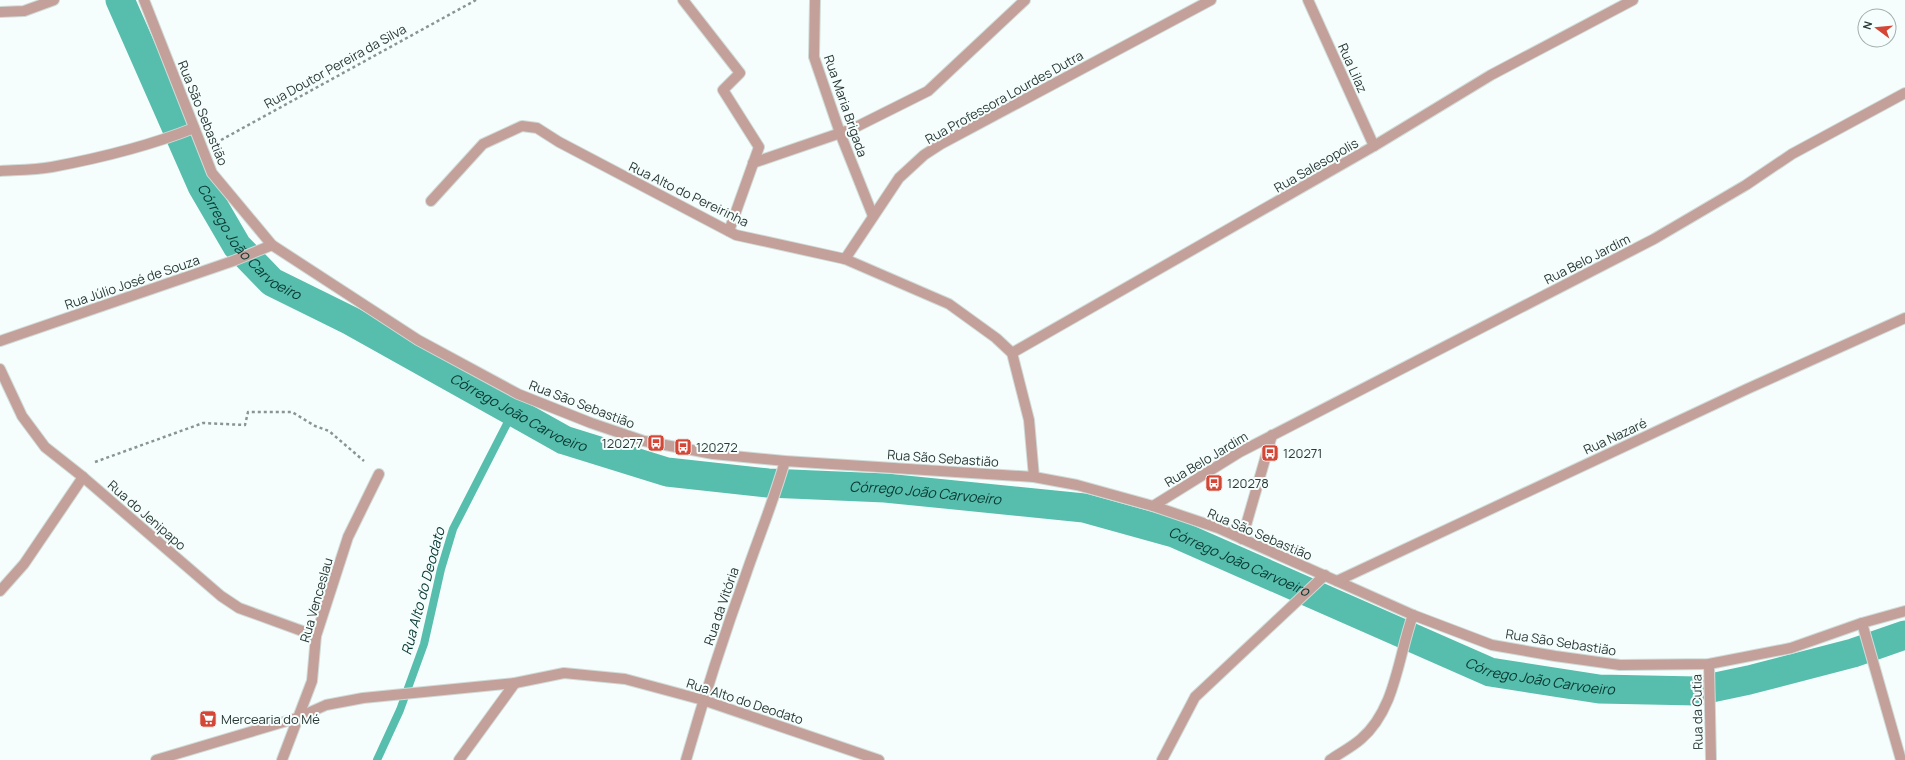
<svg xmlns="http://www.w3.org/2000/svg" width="1905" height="760" viewBox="0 0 1905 760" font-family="Manrope,sans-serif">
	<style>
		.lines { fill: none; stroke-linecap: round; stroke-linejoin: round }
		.stream { stroke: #57bdac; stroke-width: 8 }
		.canal { stroke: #57bdac; stroke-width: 29 }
		.minor-casing { stroke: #d0dbd8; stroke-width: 12 }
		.path { stroke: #889693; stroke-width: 2.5; stroke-dasharray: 3 3; stroke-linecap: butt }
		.minor { stroke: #c4a09a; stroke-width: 10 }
		.labels { text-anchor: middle; stroke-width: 4; stroke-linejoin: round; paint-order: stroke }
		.street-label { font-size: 13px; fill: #283936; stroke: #f5fefc }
		.poi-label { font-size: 13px; fill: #283936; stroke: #f5fefc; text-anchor: start }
		.water-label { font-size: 14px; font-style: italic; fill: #063731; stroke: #f5fefc }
	</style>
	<rect width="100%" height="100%" fill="#f5fefc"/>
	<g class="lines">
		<polyline class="stream" points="377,760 400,710 424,644 441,569 453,529 513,412"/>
		<path class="canal" id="s1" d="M120,0l82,186 35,60 35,36 79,39 213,119 103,32 101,11 117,5 199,20 90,25 316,139 109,17 98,2 52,-11 104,-27 52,-18"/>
		<defs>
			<g id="minor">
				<polyline points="144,0 212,173 272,245 418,340 518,394 591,423 644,441 713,454 785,461 1034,477 1077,485 1153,506 1218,528 1413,615 1492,645 1555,656 1620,665 1709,664 1791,648 1862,623 1905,611"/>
				<polyline points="683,0 740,73 723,90 759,147 729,231"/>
				<polyline points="815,0 814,57 840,133 873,216"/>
				<polyline points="1308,0 1374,146"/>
				<polyline points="0,12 24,11 54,0"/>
				<polyline points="753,163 852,129 928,91 1025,0"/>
				<path d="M0,171c17,-1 35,-1 52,-4 48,-9 97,-21 142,-39"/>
				<polyline points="431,201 483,144 522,126 537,128 559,142 736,235 845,259 949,304 996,338 1012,353 1029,420 1034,477"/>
				<polyline points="845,259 899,178 924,155 941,144 1211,0"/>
				<polyline points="0,341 233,261 272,245"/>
				<polyline points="1012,353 1374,146 1491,75 1633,0"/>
				<polyline points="0,369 22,416 45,447 83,477 221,596 239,608 316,636"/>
				<polyline points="1153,506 1240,452 1654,239 1746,185 1792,154 1905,93"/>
				<polyline points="1242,539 1272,435"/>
				<polyline points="1337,581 1747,389 1905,318"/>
				<polyline points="0,591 24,564 83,477"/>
				<polyline points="1862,623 1901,760"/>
				<polyline points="1709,664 1711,760"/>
				<polyline points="156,760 297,718 326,705 363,698 515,683 564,673 625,679 703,700 879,760"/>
				<polyline points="282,760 312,681 316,636 348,537 379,474"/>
				<polyline points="459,760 515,683"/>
				<path d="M686,760c18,-63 38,-125 60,-186 13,-38 28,-74 39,-113"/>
				<polyline points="1162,760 1195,697 1325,575"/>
				<path d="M1330,760c10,-7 22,-13 31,-21 35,-30 37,-83 52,-124"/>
			</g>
		</defs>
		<use href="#minor" class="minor-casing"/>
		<g class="path">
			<polyline points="221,140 476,0"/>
			<polyline points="95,462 203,423 245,425 248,412 292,412 315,426 329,431 364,461"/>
		</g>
		<use href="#minor" class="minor"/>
	</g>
	<defs>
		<symbol id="bus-square" viewBox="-11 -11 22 22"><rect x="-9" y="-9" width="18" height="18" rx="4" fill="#d44736" stroke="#f5fefc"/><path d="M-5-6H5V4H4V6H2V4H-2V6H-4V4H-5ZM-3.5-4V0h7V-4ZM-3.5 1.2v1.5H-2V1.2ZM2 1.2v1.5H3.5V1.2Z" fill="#fff"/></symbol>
		<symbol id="supermarket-square" viewBox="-11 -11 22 22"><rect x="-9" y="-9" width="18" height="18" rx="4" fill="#d44736" stroke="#f5fefc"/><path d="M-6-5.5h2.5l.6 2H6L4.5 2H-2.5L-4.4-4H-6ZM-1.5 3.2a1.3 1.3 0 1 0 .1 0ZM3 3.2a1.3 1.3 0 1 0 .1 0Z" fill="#fff"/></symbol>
	</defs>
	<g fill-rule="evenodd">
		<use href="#bus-square" x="646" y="433" width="20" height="20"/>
		<use href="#bus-square" x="673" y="437" width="20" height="20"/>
		<use href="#bus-square" x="1260" y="443" width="20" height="20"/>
		<use href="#bus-square" x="1204" y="473" width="20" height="20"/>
		<use href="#supermarket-square" x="198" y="709" width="20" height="20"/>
	</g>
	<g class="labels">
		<g class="street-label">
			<text transform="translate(335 66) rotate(-29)" y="5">Rua Doutor Pereira da Silva</text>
			<text transform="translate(1353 68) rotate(66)" y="5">Rua Lilaz</text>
			<text transform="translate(1004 97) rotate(-29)" y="5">Rua Professora Lourdes Dutra</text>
			<text transform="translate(846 106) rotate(71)" y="5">Rua Maria Brigada</text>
			<text transform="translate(203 113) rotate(68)" y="5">Rua São Sebastião</text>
			<text transform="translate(1316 165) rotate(-30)" y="5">Rua Salesopolis</text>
			<text transform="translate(689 194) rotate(26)" y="5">Rua Alto do Pereirinha</text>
			<text transform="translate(1587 259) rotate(-27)" y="5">Rua Belo Jardim</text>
			<text transform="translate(132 282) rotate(-19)" y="5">Rua Júlio José de Souza</text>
			<text transform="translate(582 404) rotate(21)" y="5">Rua São Sebastião</text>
			<text transform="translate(1615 436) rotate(-25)" y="5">Rua Nazaré</text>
			<text transform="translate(943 458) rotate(4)" y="5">Rua São Sebastião</text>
			<text transform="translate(1206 459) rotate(-31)" y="5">Rua Belo Jardim</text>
			<text transform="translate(147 515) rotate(41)" y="5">Rua do Jenipapo</text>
			<text transform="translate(1260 534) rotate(23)" y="5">Rua São Sebastião</text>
			<text transform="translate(316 600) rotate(-74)" y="5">Rua Venceslau</text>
			<text transform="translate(721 606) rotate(-71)" y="5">Rua da Vitória</text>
			<text transform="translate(1561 642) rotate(9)" y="5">Rua São Sebastião</text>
			<text transform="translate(745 701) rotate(18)" y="5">Rua Alto do Deodato</text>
			<text transform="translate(1697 712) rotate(-91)" y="5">Rua da Cutia</text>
		</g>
		<g class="poi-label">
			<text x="643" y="448" text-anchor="end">120277</text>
			<text x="696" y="452">120272</text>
			<text x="1283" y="458">120271</text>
			<text x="1227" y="488">120278</text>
			<text x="221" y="724">Mercearia do Mé</text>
		</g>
		<g class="water-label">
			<text dy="5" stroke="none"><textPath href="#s1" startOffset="278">Córrego João Carvoeiro</textPath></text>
			<text dy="5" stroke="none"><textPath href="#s1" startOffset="602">Córrego João Carvoeiro</textPath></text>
			<text dy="5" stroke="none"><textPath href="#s1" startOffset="1022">Córrego João Carvoeiro</textPath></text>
			<text dy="5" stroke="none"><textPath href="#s1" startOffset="1346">Córrego João Carvoeiro</textPath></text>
			<text transform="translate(423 591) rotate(-75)" y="5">Rua Alto do Deodato</text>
			<text dy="5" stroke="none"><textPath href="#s1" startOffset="1670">Córrego João Carvoeiro</textPath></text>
		</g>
	</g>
	<g transform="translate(1877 28) rotate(286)"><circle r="19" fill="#f5fefc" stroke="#a3afad"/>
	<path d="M0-3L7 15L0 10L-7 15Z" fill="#d44736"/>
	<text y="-6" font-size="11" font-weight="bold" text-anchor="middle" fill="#283936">N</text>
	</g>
</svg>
